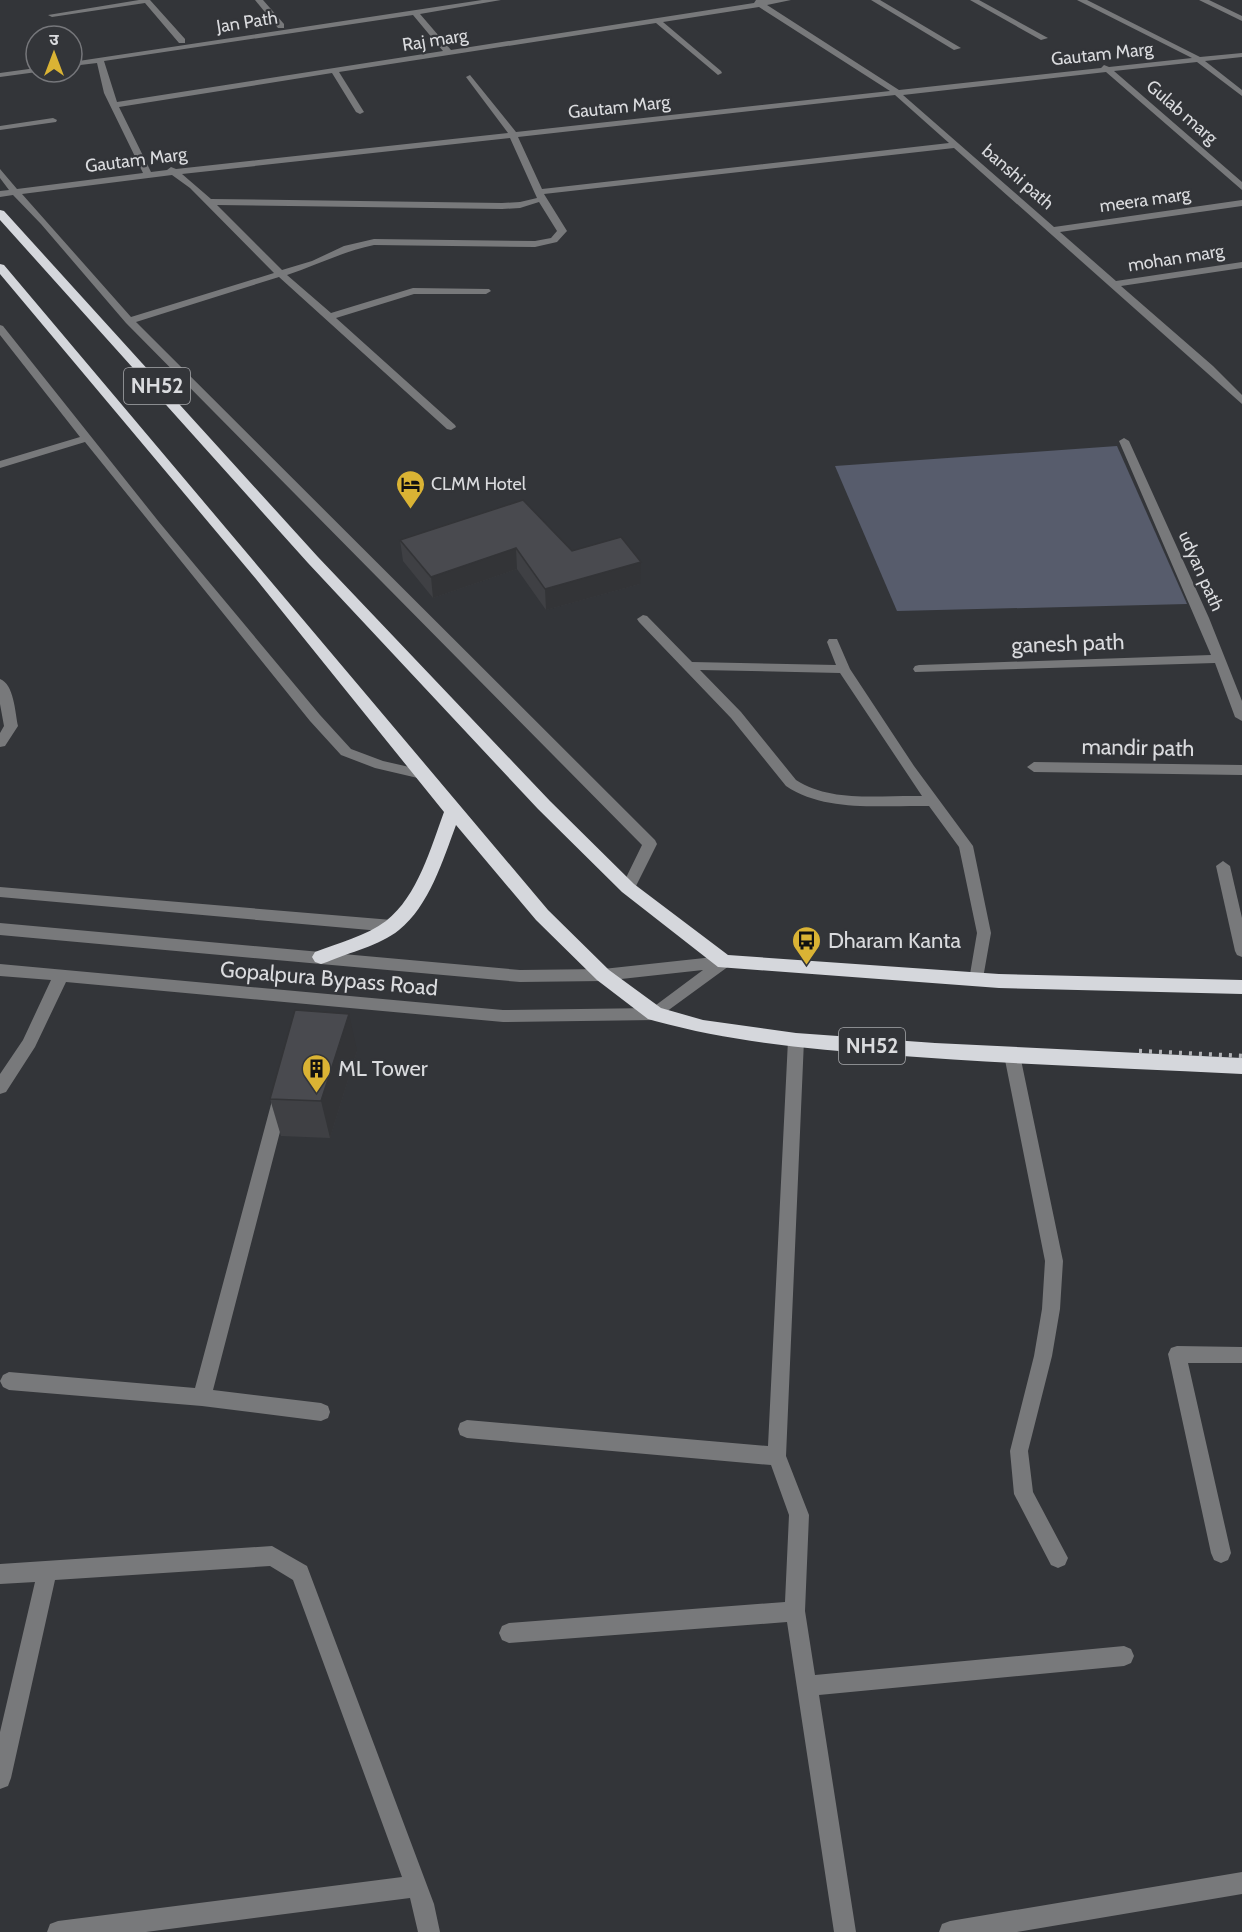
<svg xmlns="http://www.w3.org/2000/svg" width="1242" height="1932" viewBox="0 0 1242 1932" font-family="Cabin,'Noto Sans Devanagari',sans-serif">
	<style>
		.green { fill: #575c6c }
		.lines { fill: none; stroke-linecap: round; stroke-linejoin: round }
		.minor { fill: #78797b; fill-rule: evenodd }
		.highway { fill: #d5d7dc; fill-rule: evenodd }
		.rail { stroke: #b3b4b8; stroke-width: 4.5; stroke-dasharray: 3 7; stroke-linecap: butt }
		.wall { fill: #3f4044 }
		.shaded-wall { fill: #333437 }
		.building { fill: #494a4f; stroke: #333437; stroke-width: 1.5 }
		.labels { text-anchor: middle; stroke-width: 4.5; stroke-linejoin: round; paint-order: stroke }
		.far-street-label { font-size: 18px; fill: #dadbde; stroke: #333539 }
		.far-poi-label { font-size: 18px; fill: #dadbde; stroke: #333539; text-anchor: start }
		.shield { fill: #333539; stroke: #a8a9ac; stroke-width: 1.5 }
		.shield-label { font-size: 21px; font-weight: bold; fill: #dadbde }
		.street-label { font-size: 22px; fill: #dadbde; stroke: #333539 }
		.poi-label { font-size: 22px; fill: #dadbde; stroke: #333539; text-anchor: start }
	</style>
	<rect width="100%" height="100%" fill="#333539"/>
	<polygon class="green" points="1117,446 1187,604 897,611 835,466"/>
	<g class="lines">
		<g class="minor">
			<polygon points="139,0 150,0 185,39 185,43 179,43 145,3 52,17 48,15"/>
			<polygon points="255,0 263,0 284,24 284,28 278,28"/>
			<path d="M482,0h19l-81,14 31,36 303,-47 2,-3h35l-24,5 132,85 202,-22 3,-3 5,2 83,-9 -115,-58h10l113,57 42,-4v4l-37,4 37,29v6l-45,-34 -83,9 128,111v8l-136,-118 -203,23 151,132 188,-27v6l-182,26 56,49 126,-19v6l-121,18 92,80 29,29v9l-288,-256 -410,46 23,37 -10,11 -22,5 -161,-2c-30,6 -57,20 -87,30l44,38 82,-25 76,1 2,2 -5,3h-72l-78,24 119,107 1,2 -5,3 -4,-1 -168,-152 -143,45 519,518 2,4 -24,48 -5,1 -7,-5 21,-43 -516,-522 -85,-99 -28,-29 -13,2v-6l9,-1 -9,-12v-9l17,20 126,-16 -39,-80 -7,-30 -25,3v-4zM759,7l131,84 -374,41 -46,-57 -4,2 42,56 -332,36 -5,-2 -4,3 -16,2 -32,-65 213,-34 24,39 4,2 4,-2 -25,-40 317,-49 62,52 4,-2 -1,-2 -58,-49zM413,15l30,36 -326,51 -13,-41zM895,95l54,48 -407,46 -24,-52zM510,138l27,60 -17,4 -18,1 -291,-4 -29,-25zM172,175l18,13 84,85 -143,44 -109,-123zM539,202l18,29 -6,7 -16,3 -161,-2 -30,7 -32,15 -30,9 -65,-65 285,4 18,-1z"/>
			<polygon points="871,0 880,0 961,48 954,50"/>
			<polygon points="970,0 979,0 1048,38 1041,40"/>
			<polygon points="1199,0 1209,0 1242,16 1242,21"/>
			<polygon points="36,68 37,72 0,77 0,73"/>
			<polygon points="53,118 57,120 56,122 0,130 0,126"/>
			<polygon points="0,325 3,326 159,522 320,715 351,749 383,761 427,771 429,774 427,777 422,779 375,768 341,755 310,721 85,442 0,468 0,461 80,437 0,335"/>
			<polygon points="1124,438 1129,441 1209,618 1242,701 1242,721 1235,717 1215,663 915,672 913,669 915,666 919,665 1211,655 1119,441"/>
			<path d="M643,615l4,1 45,46 144,3 -9,-23 2,-3h8l13,30 64,97 59,80 18,87 -9,51h-10l-3,-4 8,-47 -18,-86 -30,-41c-46,-1 -103,7 -143,-20l-55,-68 -92,-96 -2,-3zM700,670l140,3 82,123c-41,-1 -91,7 -126,-16l-55,-68z"/>
			<path d="M0,679c14,5 15,33 18,47l-13,20 -5,1v-14l4,-7 -4,-22z"/>
			<polygon points="1034,762 1242,765 1242,775 1034,772 1027,767"/>
			<polygon points="1223,861 1230,866 1242,918 1242,957 1237,955 1235,951 1216,866"/>
			<polygon points="0,887 392,920 397,922 399,926 397,930 392,932 0,897"/>
			<polygon points="0,923 520,970 603,969 723,956 729,958 731,962 729,966 655,1020 503,1022 66,982 35,1047 6,1092 0,1094 0,1074 23,1040 51,980 0,976 0,964 503,1010 652,1008 703,970 603,981 520,982 0,935"/>
			<polygon points="796,1034 802,1036 804,1040 786,1456 809,1515 805,1611 815,1675 1124,1646 1131,1649 1134,1656 1131,1663 1124,1666 819,1695 856,1932 834,1932 787,1622 509,1643 502,1640 499,1633 502,1626 509,1623 785,1602 789,1515 771,1465 467,1438 460,1435 458,1429 460,1423 467,1420 768,1446 788,1040 790,1036"/>
			<polygon points="1012,1049 1018,1051 1020,1055 1063,1261 1060,1309 1052,1356 1028,1451 1033,1492 1068,1558 1065,1565 1058,1568 1051,1565 1014,1494 1010,1451 1034,1356 1042,1309 1045,1261 1004,1055 1006,1051"/>
			<polygon points="281,1090 287,1092 289,1097 213,1390 321,1403 328,1406 330,1412 328,1418 321,1421 202,1406 9,1390 3,1387 0,1381 3,1375 9,1372 195,1388 273,1097 275,1092"/>
			<polygon points="1177,1346 1242,1347 1242,1363 1188,1363 1231,1553 1228,1560 1221,1563 1214,1560 1211,1553 1168,1354 1171,1348"/>
			<polygon points="272,1546 307,1566 434,1904 440,1932 418,1932 410,1898 146,1932 47,1932 50,1924 58,1921 402,1877 293,1580 270,1566 55,1580 11,1778 8,1786 0,1789 0,1732 35,1582 0,1584 0,1564"/>
			<polygon points="1242,1872 1242,1894 1017,1932 939,1932 942,1924 950,1921"/>
		</g>
		<g class="highway">
			<polygon points="0,210 4,211 318,557 550,801 634,884 728,955 999,974 1242,980 1242,994 999,988 718,967 622,892 538,809 308,563 0,220"/>
			<path d="M0,264l4,1 544,645 61,60 52,38 42,12 93,13 139,10 307,15v16c-118,-6 -236,-10 -354,-19 -79,-6 -156,-13 -233,-34l-7,-2 -51,-39 -61,-60 -80,-95c-13,35 -27,81 -57,105 -20,16 -49,22 -72,32l-6,2 -6,-2 -3,-5 3,-5c23,-9 51,-16 71,-31 32,-25 45,-74 58,-109l-188,-233 -256,-305z"/>
		</g>
		<polyline class="rail" points="1139,1051 1242,1056"/>
	</g>
	<g class="wall">
		<polygon points="400,540 572,551 640,584 546,610 517,569 433,598 403,561"/>
		<polygon points="357,1051 330,1138 281,1136 270,1099"/>
	</g>
	<g class="shaded-wall">
		<polygon points="516,548 517,569 433,598 431,577"/>
		<polygon points="641,562 640,584 546,610 545,589"/>
		<polygon points="349,1014 357,1051 330,1138 321,1101"/>
	</g>
	<g class="building">
		<polygon points="523,500 572,551 621,537 641,562 545,589 516,548 431,577 400,540"/>
		<polygon points="295,1010 349,1014 321,1101 270,1099"/>
	</g>
	<defs>
		<symbol id="hotel-pin" viewBox="-11 -11 22 30"><path d="M0 17L-7.5 6A9.5 9.5 0 1 1 7.5 6Z" fill="#dab334" stroke="#333539"/><path d="M-6-4.5h1.5V1H6V5H4.5V3h-9V5H-6ZM-4 0a1.8 1.8 0 1 1 3.6 0ZM.5 0V-2.5h3Q6-2.5 6 0Z" fill="#111"/></symbol>
		<symbol id="bus-pin" viewBox="-11 -11 22 30"><path d="M0 17L-7.5 6A9.5 9.5 0 1 1 7.5 6Z" fill="#dab334" stroke="#333539"/><path d="M-5-6H5V4H4V6H2V4H-2V6H-4V4H-5ZM-3.5-4V0h7V-4ZM-3.5 1.2v1.5H-2V1.2ZM2 1.2v1.5H3.5V1.2Z" fill="#111"/></symbol>
		<symbol id="building-pin" viewBox="-11 -11 22 30"><path d="M0 17L-7.5 6A9.5 9.5 0 1 1 7.5 6Z" fill="#dab334" stroke="#333539"/><path d="M-4-6H4V6H1V3H-1V6H-4ZM-2.5-4.3h1.7v1.8h-1.7ZM.8-4.3h1.7v1.8H.8ZM-2.5-1h1.7V.8h-1.7ZM.8-1h1.7V.8H.8Z" fill="#111"/></symbol>
	</defs>
	<g fill-rule="evenodd">
		<use href="#hotel-pin" x="394" y="468" width="33" height="45"/>
		<use href="#bus-pin" x="790" y="924" width="33" height="45"/>
		<use href="#building-pin" x="300" y="1052" width="33" height="45"/>
	</g>
	<g class="labels">
		<g class="far-street-label">
			<text transform="translate(247 22) rotate(-9)" y="6">Jan Path</text>
			<text transform="translate(435 40) rotate(-9)" y="6">Raj marg</text>
			<text transform="translate(1102 54) rotate(-6)" y="6">Gautam Marg</text>
			<text transform="translate(619 107) rotate(-6)" y="6">Gautam Marg</text>
			<text transform="translate(1182 112) rotate(41)" y="6">Gulab marg</text>
			<text transform="translate(136 160) rotate(-7)" y="6">Gautam Marg</text>
			<text transform="translate(1018 177) rotate(41)" y="6">banshi path</text>
			<text transform="translate(1145 200) rotate(-8)" y="6">meera marg</text>
			<text transform="translate(1176 258) rotate(-9)" y="6">mohan marg</text>
			<text transform="translate(1201 571) rotate(66)" y="6">udyan path</text>
		</g>
		<g class="far-poi-label">
			<text x="431" y="490">CLMM Hotel</text>
		</g>
		<g class="shield">
			<rect x="124" y="368" width="66" height="36" rx="4.5"/>
			<rect x="839" y="1028" width="66" height="36" rx="4.5"/>
		</g>
		<g class="shield-label">
			<text x="157" y="393">NH52</text>
			<text x="872" y="1053">NH52</text>
		</g>
		<g class="street-label">
			<text transform="translate(1068 643) rotate(-2)" y="8">ganesh path</text>
			<text transform="translate(1138 747) rotate(1)" y="8">mandir path</text>
			<text transform="translate(329 978) rotate(5)" y="8">Gopalpura Bypass Road</text>
		</g>
		<g class="poi-label">
			<text x="828" y="948">Dharam Kanta</text>
			<text x="338" y="1076">ML Tower</text>
		</g>
	</g>
	<g transform="translate(54 54)"><circle r="28" fill="#333539" stroke="#76777b" stroke-width="1.5"/>
	<path d="M0-4.5L10 22L0 15L-10 22Z" fill="#dab334"/>
	<text y="-9" font-size="16" font-weight="bold" text-anchor="middle" fill="#dadbde">उ</text>
	</g>
</svg>
